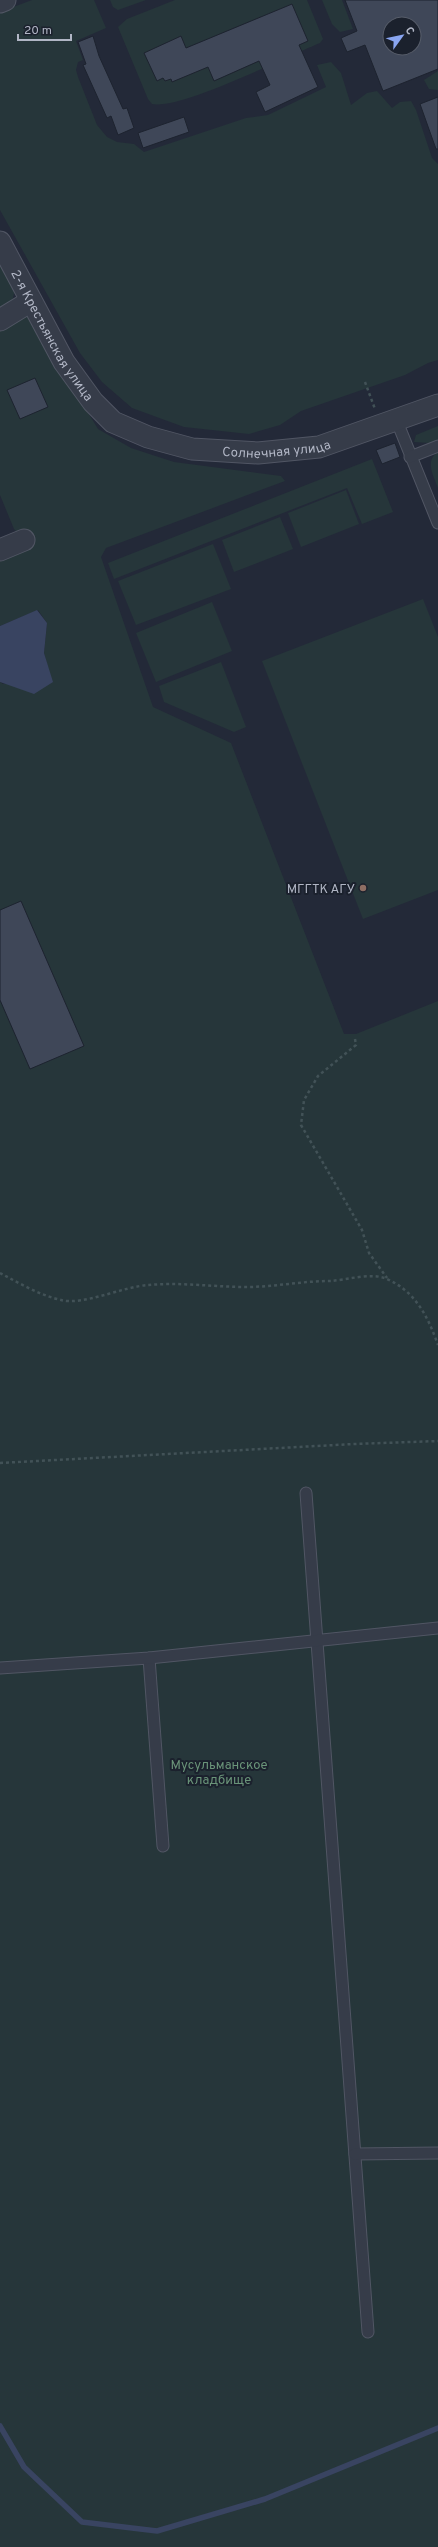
<svg xmlns="http://www.w3.org/2000/svg" width="438" height="2547" viewBox="0 0 438 2547" font-family="Overpass,sans-serif">
	<style>
		.green { fill: #26363a }
		.water { fill: #394461 }
		.lines { fill: none; stroke-linecap: round; stroke-linejoin: round }
		.stream { stroke: #394461; stroke-width: 5.5 }
		.building { fill: #3f4758; stroke: #1d232f; fill-rule: evenodd }
		.service-casing { stroke: #515664; stroke-width: 13 }
		.minor-casing { stroke: #515664; stroke-width: 23 }
		.path { stroke: #425257; stroke-width: 2.5; stroke-dasharray: 3 3; stroke-linecap: butt }
		.service { stroke: #363c49; stroke-width: 11 }
		.minor { stroke: #363c49; stroke-width: 21 }
		.education-dot { fill: #8d6e63; stroke: #1b212d; stroke-width: 1.5 }
		.labels { text-anchor: middle; stroke-width: 4; stroke-linejoin: round; paint-order: stroke }
		.street-label { font-size: 13px; fill: #b1b6c5; stroke: #1b212d }
		.poi-label { font-size: 13px; fill: #b1b6c5; stroke: #1b212d; text-anchor: end }
		.park-label { font-size: 13px; fill: #6a9479; stroke: #1b212d }
	</style>
	<rect width="100%" height="100%" fill="#232938"/>
	<g class="green">
		<polygon points="32,0 94,0 106,28 76,41 83,60 78,62 76,70 78,77 97,125 107,137 117,142 134,144 144,152 246,118 268,115 326,87 317,65 331,62 341,73 351,105 367,93 377,91 392,108 400,102 411,101 416,110 432,158 438,164 438,360 428,363 405,375 301,411 280,425 249,434 184,427 132,408 102,382 80,353 0,210 0,12"/>
		<polygon points="110,0 146,0 118,10 113,7"/>
		<path d="M175,0h132l16,39 -3,4c-32,13 -140,67 -168,61l-4,-5 -30,-72 9,-8z"/>
		<polygon points="322,0 342,0 353,29 340,32 332,24"/>
		<polygon points="438,71 438,90 429,89 424,80"/>
		<polygon points="0,261 15,288 12,303 0,313"/>
		<polygon points="30,311 51,352 98,429 131,448 174,462 281,476 285,481 106,548 101,557 153,707 231,743 344,1034 356,1034 438,1001 438,2547 0,2547 0,682 3,684 52,682 44,653 47,623 38,610 0,626 0,550 24,540 14,529 0,495 0,327"/>
		<polygon points="438,426 438,440 430,443 414,442 416,435"/>
		<path d="M438,452v36c-4,-12 -14,-27 0,-36z"/>
		<polygon points="372,459 393,512 362,524 347,488 114,579 108,563"/>
		<polygon points="346,490 359,524 301,547 288,513"/>
		<polygon points="280,517 293,549 234,572 222,540"/>
		<polygon points="213,544 231,589 136,625 118,581"/>
		<polygon points="423,599 438,637 438,890 363,919 262,661"/>
		<polygon points="212,602 232,651 156,682 136,633"/>
		<polygon points="221,662 246,727 234,732 164,702 159,686"/>
	</g>
	<polygon class="water" points="37,610 47,623 44,653 53,682 34,694 0,682 0,626"/>
	<g class="lines">
		<polyline class="stream" points="0,2426 24,2467 82,2522 157,2531 265,2499 438,2428"/>
	</g>
	<g class="building">
		<path d="M345,0h93v69l-55,22 -18,-46 -18,7 -6,-14 16,-7zM390,24h24v24h-24z"/>
		<polygon points="292,4 308,41 299,45 318,87 265,112 256,92 270,85 259,61 214,81 208,67 172,82 171,79 165,81 163,78 157,81 144,53 181,36 186,48"/>
		<polygon points="93,36 99,56 123,109 127,108 134,128 118,135 111,116 107,118 83,65 86,64 78,42"/>
		<polygon points="438,97 438,149 436,149 420,104"/>
		<polygon points="184,117 189,132 143,148 138,133"/>
		<polygon points="35,378 48,407 20,419 7,390"/>
		<polygon points="395,443 400,457 382,464 376,450"/>
		<polygon points="21,901 84,1046 30,1069 0,1000 0,910"/>
	</g>
	<g class="lines">
		<defs>
			<g id="service">
				<polyline points="396,419 438,523"/>
				<polyline points="410,457 438,446"/>
				<polyline points="306,1493 368,2332"/>
				<polyline points="149,1658 163,1846"/>
				<polyline points="0,1668 149,1658 438,1628"/>
				<polyline points="355,2154 438,2153"/>
			</g>
			<g id="minor">
				<polyline points="0,2 5,0"/>
				<path id="s1" d="M0,242l64,120 29,40 20,20 35,15 44,12 66,4 61,-6 119,-42"/>
				<polyline points="0,320 31,301"/>
				<polyline points="0,550 24,540"/>
			</g>
		</defs>
		<use href="#service" class="service-casing"/>
		<use href="#minor" class="minor-casing"/>
		<g class="path">
			<polyline points="365,382 375,409"/>
			<polyline points="355,1039 356,1045 318,1076 304,1100 301,1125 362,1230 369,1253 387,1278"/>
			<path d="M0,1273c19,10 39,22 61,27 22,6 63,-14 88,-15 32,-3 65,2 97,2 28,0 56,-6 84,-6 17,-1 42,-9 57,-2 29,13 41,38 51,66"/>
			<polyline points="0,1463 354,1444 438,1441"/>
		</g>
		<use href="#service" class="service"/>
		<use href="#minor" class="minor"/>
	</g>
	<circle class="education-dot" cx="363" cy="888" r="4"/>
	<g class="labels">
		<g class="street-label">
			<text dy="5" stroke="none"><textPath href="#s1" startOffset="107">2-я Крестьянская улица</textPath></text>
			<text dy="5" stroke="none"><textPath href="#s1" startOffset="382">Солнечная улица</textPath></text>
		</g>
		<g class="poi-label">
			<text x="355" y="893">МГГТК АГУ</text>
		</g>
		<g class="park-label">
			<text x="219" y="1769">Мусульманское<tspan x="219" dy="15">кладбище</tspan></text>
		</g>
	</g>
	<g transform="translate(402 36) rotate(57)"><circle r="19" fill="#1b212d" stroke="#575d6a"/>
	<path d="M0-3L7 15L0 10L-7 15Z" fill="#89a5f1"/>
	<text y="-6" font-size="11" font-weight="bold" text-anchor="middle" fill="#b1b6c5">С</text>
	</g>
	<path d="M18 34v6h53v-6" fill="none" stroke="#b1b6c5" stroke-width="2"/>
	<text x="24" y="34" font-size="12" fill="#b1b6c5" stroke="#1b212d" stroke-width="3" paint-order="stroke">20 m</text>
</svg>
